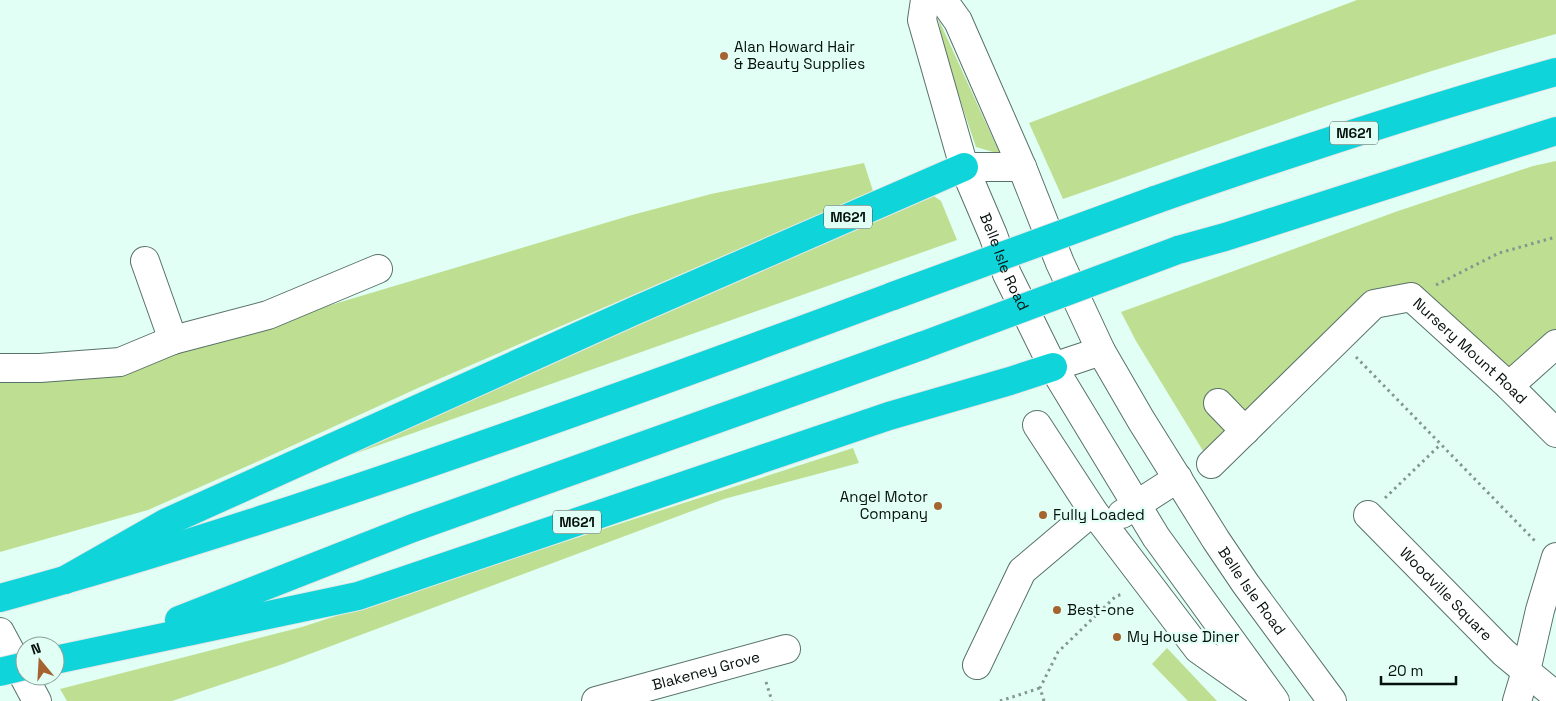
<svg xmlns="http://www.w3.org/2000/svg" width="1556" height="701" viewBox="0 0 1556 701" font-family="'Space Grotesk',sans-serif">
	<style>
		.green { fill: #bedf91 }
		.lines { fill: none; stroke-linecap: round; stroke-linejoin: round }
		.minor-casing { stroke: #58716a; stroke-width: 30 }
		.highway-casing { stroke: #e6e7e7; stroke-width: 30 }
		.path { stroke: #829790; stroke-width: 3; stroke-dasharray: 2.5 4; stroke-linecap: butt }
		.minor { stroke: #fff; stroke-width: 28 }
		.highway { stroke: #0fd5da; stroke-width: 28 }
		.highway-bridge-casing { stroke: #e6e7e7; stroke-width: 30; stroke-linecap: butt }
		.highway-bridge { stroke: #0fd5da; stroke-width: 28 }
		.poi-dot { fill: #a5642f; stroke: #e2fff5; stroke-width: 2 }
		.labels { text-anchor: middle; stroke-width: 4.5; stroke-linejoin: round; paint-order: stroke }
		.shield { fill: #e2fff5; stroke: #485853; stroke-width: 1 }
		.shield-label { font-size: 14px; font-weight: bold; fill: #06100d }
		.poi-label { font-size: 15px; fill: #06100d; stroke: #e2fff5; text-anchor: start }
		.street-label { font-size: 15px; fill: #06100d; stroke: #e2fff5 }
	</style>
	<rect width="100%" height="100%" fill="#e2fff5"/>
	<g class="green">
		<path d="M1357,0h199v34c-167,46 -330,108 -493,165l-34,-76z"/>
		<path d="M938,18l62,136 -24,-7c-14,-43 -30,-85 -38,-129z"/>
		<polygon points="1556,161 1556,344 1509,386 1411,297 1374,304 1211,464 1136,341 1121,312 1398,211 1533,166"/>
		<polygon points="864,163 873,191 418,388 261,460 148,510 0,552 0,368 40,368 268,315 324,307 632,215 711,194"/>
		<polygon points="931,194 941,201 957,240 354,454 354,451"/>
		<polygon points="853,448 859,463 724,499 283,664 172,701 67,701 60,689 302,627"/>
		<polygon points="1167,648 1217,701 1188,701 1152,664"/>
	</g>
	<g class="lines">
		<defs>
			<g id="minor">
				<path id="s1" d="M925,0l-3,20 42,147 29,68 14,39 46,93 103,170 119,164"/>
				<path id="s2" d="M943,0l15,21 64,146 38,96 41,88 40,69 75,120 29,43 87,118"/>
				<polyline points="964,167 1022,167"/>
				<polyline points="145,261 173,340"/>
				<polyline points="1053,367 1101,351"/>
				<polyline points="0,368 40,368 120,362 173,340 268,315 378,269"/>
				<polyline points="1509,386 1556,344"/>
				<polyline points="1218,403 1245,431"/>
				<polyline points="1037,425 1093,511 1198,649 1259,692"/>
				<path id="s3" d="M1211,464l163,-160 37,-7 98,89 47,47"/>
				<polyline points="1122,514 1178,478"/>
				<path id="s4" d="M1368,515l136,138 52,43"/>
				<polyline points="0,632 37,701"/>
				<polyline points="977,665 1022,571 1093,511"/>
				<path id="s5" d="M596,701l190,-52"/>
				<polyline points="1517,701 1526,671 1540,610 1556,557"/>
			</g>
			<g id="highway">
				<path d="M1155,200c132,-46 266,-90 401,-128"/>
				<polyline points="1178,250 1225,237 1556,131"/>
				<polyline points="65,580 167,522 634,311 964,167"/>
				<path d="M0,598c137,-37 273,-81 407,-127 163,-56 325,-115 486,-175"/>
				<polyline points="179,620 413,528 924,345"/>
				<polyline points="55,660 358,596 889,416 1010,381 1053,367"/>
			</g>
		</defs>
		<use href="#minor" class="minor-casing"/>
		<use href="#highway" class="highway-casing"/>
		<g class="path">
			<polyline points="1436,285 1499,253 1556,237"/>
			<polyline points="1356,357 1536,542"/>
			<polyline points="1385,498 1441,444"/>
			<polyline points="766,682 772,701"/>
			<polyline points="1000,701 1040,688"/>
			<polyline points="1044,701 1040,688 1058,652 1116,596 1123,594"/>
		</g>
		<use href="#minor" class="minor"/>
		<use href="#highway" class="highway"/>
		<defs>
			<g id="highway-bridge">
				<polyline points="893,296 1155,200"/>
				<polyline points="924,345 1178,250"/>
				<polyline points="0,672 25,666"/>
			</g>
		</defs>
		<use href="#highway-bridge" class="highway-bridge-casing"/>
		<use href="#highway-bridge" class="highway-bridge"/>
	</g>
	<g class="poi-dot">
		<circle cx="724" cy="56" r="5"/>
		<circle cx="938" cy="506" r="5"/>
		<circle cx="1043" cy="515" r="5"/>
		<circle cx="1057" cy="610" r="5"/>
		<circle cx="1117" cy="637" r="5"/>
	</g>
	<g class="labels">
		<g class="shield">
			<rect x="1330" y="121.5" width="48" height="23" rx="4"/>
			<rect x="824" y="205.5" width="48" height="23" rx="4"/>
			<rect x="553" y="510.5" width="48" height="23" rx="4"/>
		</g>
		<g class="shield-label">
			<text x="1354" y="138">M621</text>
			<text x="848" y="222">M621</text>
			<text x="577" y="527">M621</text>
		</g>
		<g class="poi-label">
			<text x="734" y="52">Alan Howard Hair<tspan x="734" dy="17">&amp; Beauty Supplies</tspan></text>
			<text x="928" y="502" text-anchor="end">Angel Motor<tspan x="928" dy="17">Company</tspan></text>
			<text x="1053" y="520">Fully Loaded</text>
			<text x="1067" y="615">Best-one</text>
			<text x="1127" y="642">My House Diner</text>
		</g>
		<g class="street-label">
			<text dy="5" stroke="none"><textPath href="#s1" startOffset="276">Belle Isle Road</textPath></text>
			<text dy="5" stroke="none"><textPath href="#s3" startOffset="346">Nursery Mount Road</textPath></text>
			<text dy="5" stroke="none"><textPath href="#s2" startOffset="669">Belle Isle Road</textPath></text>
			<text dy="5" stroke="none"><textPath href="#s4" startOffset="111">Woodville Square</textPath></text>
			<text dy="5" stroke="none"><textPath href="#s5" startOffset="114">Blakeney Grove</textPath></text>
		</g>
	</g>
	<g transform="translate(40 661) rotate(342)"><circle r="24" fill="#e2fff5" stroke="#8a9f98"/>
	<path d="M0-4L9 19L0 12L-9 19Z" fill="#a5642f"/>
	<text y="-8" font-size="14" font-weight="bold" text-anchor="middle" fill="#06100d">N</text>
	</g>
	<path d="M1381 676v8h75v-8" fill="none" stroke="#06100d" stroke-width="2.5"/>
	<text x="1388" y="676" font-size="15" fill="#06100d" stroke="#e2fff5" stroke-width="4" paint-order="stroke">20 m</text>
</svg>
